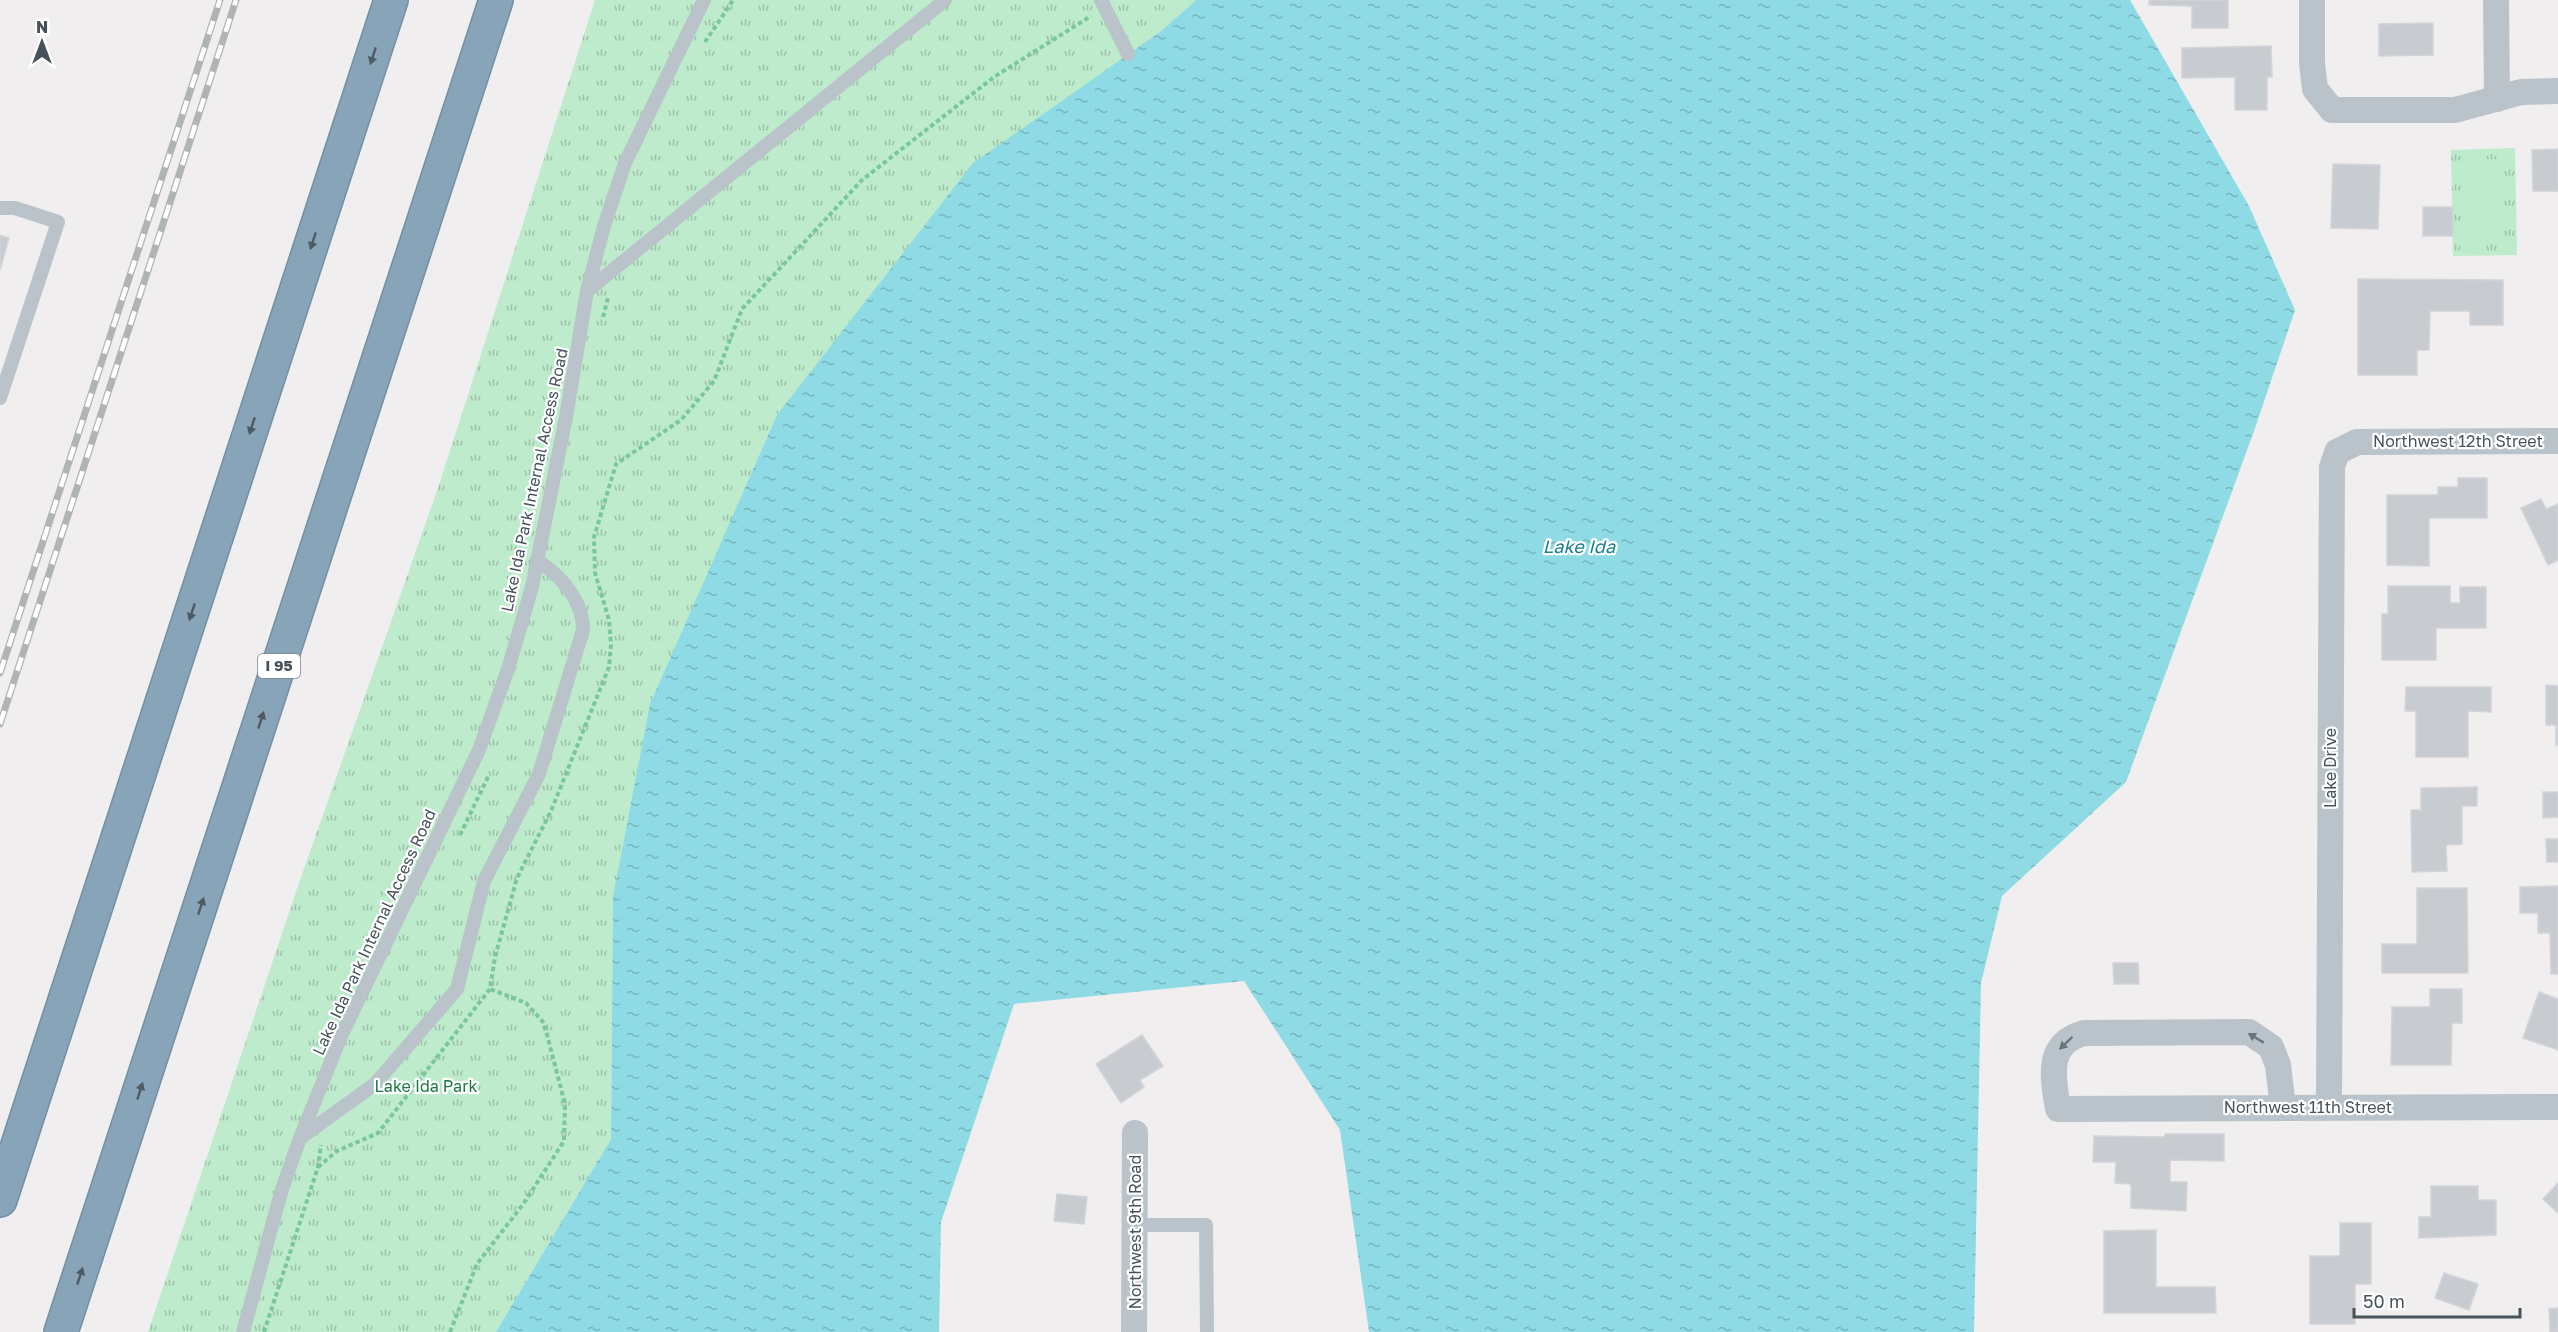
<svg xmlns="http://www.w3.org/2000/svg" width="2558" height="1332" viewBox="0 0 2558 1332" font-family="'Golos Text',sans-serif">
	<style>
		.grass { fill: url(#grass-tufts) }
		.garden { fill: #beebcc }
		.water { fill: url(#water-ripples) }
		.building { fill: #c8cbd0; stroke: #d2d4d9; stroke-width: 1.5 }
		.lines { fill: none; stroke-linecap: round; stroke-linejoin: round }
		.motorway-casing { stroke: #748fa5; stroke-width: 36 }
		.path { stroke: #79c79a; stroke-width: 4; stroke-dasharray: 4.5 3; stroke-linecap: butt }
		.service { stroke: #bac3ca; stroke-width: 14 }
		.minor { stroke: #bac3ca; stroke-width: 26 }
		.motorway { stroke: #88a4b9; stroke-width: 33 }
		.rail-casing { stroke: #b0b4b7; stroke-width: 7 }
		.rail { stroke: #fff; stroke-width: 4.5; stroke-dasharray: 14; stroke-linecap: butt }
		.oneway { fill: #4e5a64 }
		.oneway2 { fill: #6a747c }
		.labels { text-anchor: middle; stroke-width: 4.5; stroke-linejoin: round; paint-order: stroke }
		.shield { fill: #fff; stroke: #7e868c; stroke-width: 1.5 }
		.shield-label { font-size: 15px; font-weight: bold; fill: #47525a }
		.street-label { font-size: 16px; fill: #47525a; stroke: #fff }
		.park-label { font-size: 16px; fill: #1d7642; stroke: #fff }
		.water-label { font-size: 18px; font-style: italic; fill: #168190; stroke: #fff }
	</style>
	<defs>
		<pattern id="grass-tufts" width="24" height="20" patternUnits="userSpaceOnUse" patternTransform="scale(1.5)"><rect width="24" height="20" fill="#beebcc"/><path d="M3 7l-1-3M5 7V3M7 7l1-3M15 17l-1-3M17 17v-4M19 17l1-3" fill="none" stroke="#9cc1a9"/></pattern>
		<pattern id="water-ripples" width="26" height="14" patternUnits="userSpaceOnUse" patternTransform="scale(1.5)"><rect width="26" height="14" fill="#8edbe5"/><path d="M2 4q2-2 4 0t4 0M15 11q2-2 4 0t4 0" fill="none" stroke="#76b4bd"/></pattern>
	</defs>
	<rect width="100%" height="100%" fill="#f0eeee"/>
	<g class="grass">
		<polygon points="595,0 1196,0 1160,32 613,897 611,1139 496,1332 148,1332 299,883 437,491"/>
		<polygon points="2515,148 2517,255 2453,256 2451,150"/>
	</g>
	<polygon class="garden" points="2500,159 2500,238 2464,238 2464,160"/>
	<polygon class="water" points="1196,0 2130,0 2249,206 2295,310 2254,431 2126,782 2002,896 1981,983 1974,1332 1369,1332 1340,1130 1244,981 1014,1004 941,1222 939,1332 496,1332 611,1139 613,897 650,704 777,415 973,163 1160,32"/>
	<g class="building">
		<polygon points="2149,0 2228,0 2228,28 2192,28 2192,6 2149,5"/>
		<polygon points="2433,23 2433,55 2379,56 2379,24"/>
		<polygon points="2271,46 2272,77 2267,77 2267,110 2235,110 2235,77 2182,78 2182,48"/>
		<polygon points="2558,149 2558,191 2533,191 2532,150"/>
		<polygon points="2333,164 2380,165 2378,229 2331,228"/>
		<rect x="2423" y="207" width="30" height="29"/>
		<polygon points="0,235 9,238 0,270"/>
		<polygon points="2358,279 2503,280 2503,325 2470,325 2470,311 2430,311 2429,350 2417,350 2417,375 2358,375"/>
		<polygon points="2458,478 2487,478 2487,518 2429,518 2429,566 2387,565 2387,495 2438,495 2438,487 2458,487"/>
		<polygon points="2541,499 2546,509 2558,504 2558,560 2548,565 2521,508"/>
		<polygon points="2388,586 2450,586 2450,603 2460,603 2460,587 2486,587 2486,628 2436,628 2436,660 2382,660 2382,614 2388,614"/>
		<polygon points="2546,685 2558,686 2558,745 2556,745 2556,725 2546,725"/>
		<polygon points="2406,687 2491,687 2491,712 2468,711 2468,757 2416,757 2416,711 2405,711"/>
		<polygon points="2477,787 2477,806 2462,806 2462,844 2446,845 2447,871 2412,872 2411,810 2421,810 2421,788"/>
		<polygon points="2543,792 2558,792 2558,817 2543,818"/>
		<polygon points="2546,839 2558,839 2558,862 2547,862"/>
		<polygon points="2558,886 2558,974 2551,974 2550,933 2538,933 2538,913 2520,913 2520,887"/>
		<polygon points="2417,888 2467,888 2468,973 2382,973 2382,944 2417,944"/>
		<polygon points="2113,963 2138,963 2139,984 2114,984"/>
		<polygon points="2430,989 2462,989 2462,1023 2452,1023 2451,1065 2391,1065 2392,1007 2430,1007"/>
		<polygon points="2539,992 2558,999 2558,1050 2523,1038"/>
		<polygon points="1142,1035 1163,1066 1140,1080 1144,1087 1121,1103 1096,1064"/>
		<polygon points="2165,1134 2224,1134 2224,1161 2170,1160 2170,1182 2187,1182 2186,1211 2131,1208 2131,1184 2115,1183 2116,1162 2093,1162 2094,1136 2165,1137"/>
		<polygon points="2558,1183 2558,1213 2543,1199"/>
		<polygon points="2431,1186 2478,1186 2478,1200 2496,1200 2496,1235 2419,1238 2419,1217 2431,1217"/>
		<polygon points="1057,1194 1087,1197 1084,1224 1054,1221"/>
		<polygon points="2340,1223 2371,1223 2371,1284 2355,1284 2355,1324 2310,1324 2310,1256 2340,1256"/>
		<polygon points="2156,1230 2156,1287 2215,1287 2216,1313 2104,1313 2104,1231"/>
		<polygon points="2444,1273 2478,1284 2469,1310 2435,1298"/>
		<polygon points="2558,1308 2558,1332 2550,1332 2549,1309"/>
	</g>
	<g class="lines">
		<defs>
			<g id="motorway">
				<polyline points="0,1200 391,0"/>
				<polyline points="61,1332 496,0"/>
			</g>
		</defs>
		<use href="#motorway" class="motorway-casing"/>
		<g class="path">
			<polyline points="705,42 733,0"/>
			<polyline points="603,317 608,298"/>
			<polyline points="460,835 489,775"/>
			<polyline points="318,1167 337,1151 378,1133 490,989 495,957 517,878 551,811 609,667 611,645 609,620 595,573 594,537 616,464 681,420 714,381 742,309 862,180 994,77 1091,16"/>
			<polyline points="264,1332 318,1167 321,1145"/>
			<polyline points="450,1332 477,1264 524,1203 564,1141 565,1104 544,1023 526,1003 490,989"/>
		</g>
		<g class="service">
			<polyline points="1101,0 1128,54"/>
			<polyline points="0,208 15,208 58,222 0,398"/>
			<polyline points="587,291 945,0"/>
			<path d="M300,1138l75,-54 82,-95 27,-108 55,-107 44,-144c0,-30 -22,-54 -46,-70"/>
			<polyline points="1135,1225 1206,1225 1207,1332"/>
			<polyline points="243,1332 282,1189 300,1138 342,1034 479,750 508,669 532,587 566,417 587,291 604,226 625,163 704,0"/>
		</g>
		<g class="minor">
			<polyline points="2312,0 2312,63 2315,89 2332,110 2455,110 2521,92 2558,91"/>
			<polyline points="2496,0 2497,99"/>
			<path d="M2283,1107l-5,-42 -7,-18 -22,-15 -165,1c-39,11 -31,44 -26,76l500,-2"/>
			<polyline points="2329,1107 2332,467 2337,452 2357,442 2558,441"/>
			<polyline points="1134,1332 1135,1133"/>
		</g>
		<use href="#motorway" class="motorway"/>
		<defs>
			<g id="rail">
				<polyline points="0,673 220,0"/>
				<polyline points="0,724 236,0"/>
			</g>
		</defs>
		<use href="#rail" class="rail-casing"/>
		<use href="#rail" class="rail"/>
	</g>
	<defs><path id="oneway-solid" d="M-6-.8H1V-3.2L6.5 0L1 3.2V.8H-6Z" transform="scale(1.5)"/></defs>
	<g class="oneway">
		<use href="#oneway-solid" transform="translate(373 56) rotate(108)"/>
		<use href="#oneway-solid" transform="translate(313 241) rotate(108)"/>
		<use href="#oneway-solid" transform="translate(252 426) rotate(108)"/>
		<use href="#oneway-solid" transform="translate(192 612) rotate(108)"/>
		<use href="#oneway-solid" transform="translate(261 720) rotate(-72)"/>
		<use href="#oneway-solid" transform="translate(201 906) rotate(-72)"/>
		<use href="#oneway-solid" transform="translate(140 1091) rotate(-72)"/>
		<use href="#oneway-solid" transform="translate(80 1276) rotate(-72)"/>
	</g>
	<g class="oneway2">
		<use href="#oneway-solid" transform="translate(2256 1038) rotate(-149)"/>
		<use href="#oneway-solid" transform="translate(2066 1043) rotate(136)"/>
	</g>
	<g class="labels">
		<rect class="shield" x="258" y="654" width="42" height="24" rx="4.5"/>
		<g class="shield-label">
			<text x="279" y="671">I 95</text>
		</g>
		<g class="street-label">
			<text x="2458" y="447">Northwest 12th Street</text>
			<text transform="translate(534 480) rotate(-78)" y="6">Lake Ida Park Internal Access Road</text>
			<text transform="translate(2330 768) rotate(-90)" y="6">Lake Drive</text>
			<text transform="translate(374 932) rotate(-65)" y="6">Lake Ida Park Internal Access Road</text>
			<text x="2308" y="1113">Northwest 11th Street</text>
			<text transform="translate(1135 1232) rotate(-90)" y="6">Northwest 9th Road</text>
		</g>
		<g class="park-label">
			<text x="426" y="1092">Lake Ida Park</text>
		</g>
		<g class="water-label">
			<text x="1579" y="553">Lake Ida</text>
		</g>
	</g>
	<g transform="translate(42 42)" stroke="#ffffff" stroke-width="4.5" paint-order="stroke">
	<path d="M0-4.5L10 22L0 15L-10 22Z" fill="#47525a"/>
	<text y="-9" font-size="16" font-weight="bold" text-anchor="middle" fill="#47525a">N</text>
	</g>
	<path d="M2354 1308v9h166v-9" fill="none" stroke="#47525a" stroke-width="3"/>
	<text x="2363" y="1308" font-size="18" fill="#47525a" stroke="#ffffff" stroke-width="4.5" paint-order="stroke">50 m</text>
</svg>
